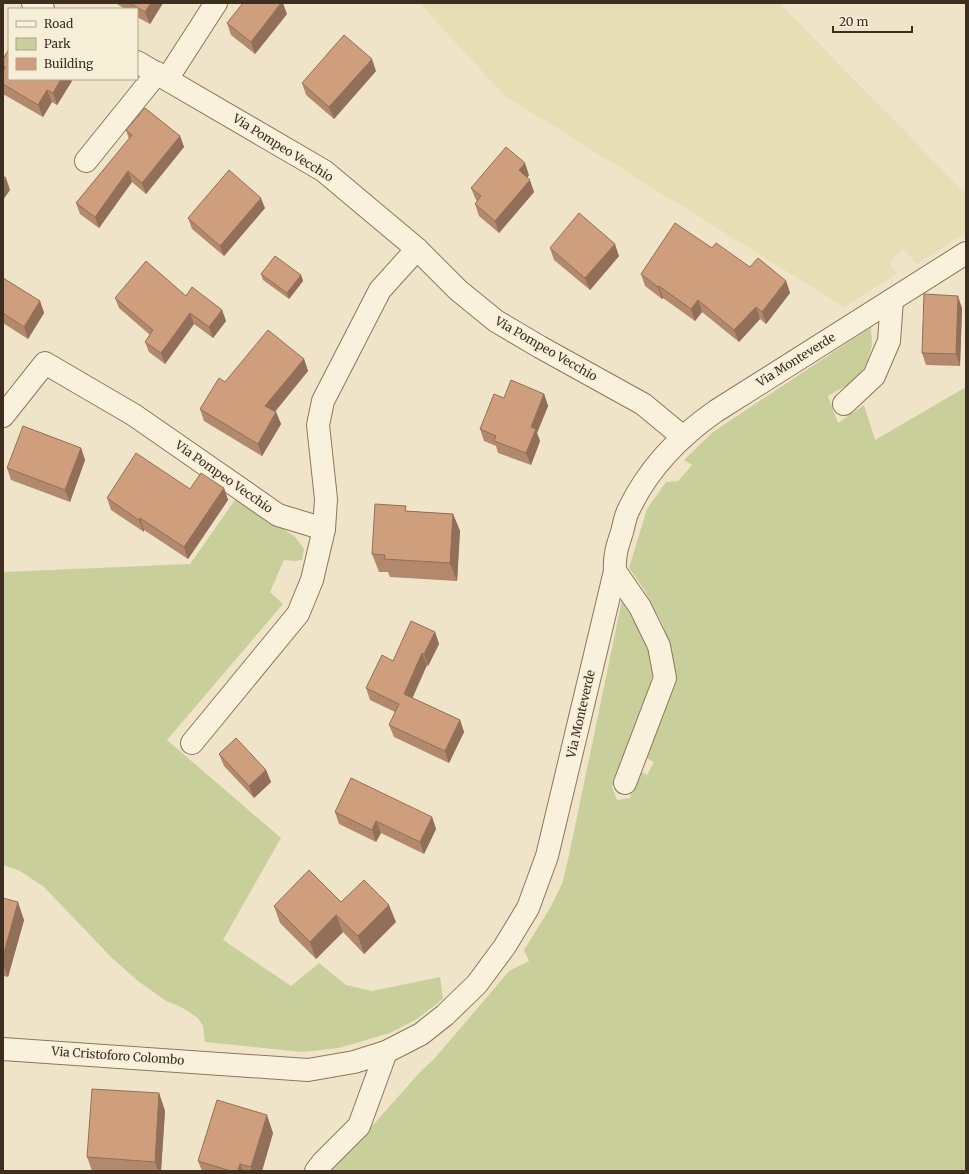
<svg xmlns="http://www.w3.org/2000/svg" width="969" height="1174" viewBox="0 0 969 1174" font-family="Merriweather,serif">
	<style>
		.farmland { fill: #e6deb5 }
		.green { fill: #c9cf9b }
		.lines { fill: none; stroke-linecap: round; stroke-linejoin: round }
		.minor-casing { stroke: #8d765c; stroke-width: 24 }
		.minor { stroke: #faf1dc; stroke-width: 22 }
		.wall { fill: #b2896c }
		.shaded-wall { fill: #916f58 }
		.building { fill: #cf9f7d; stroke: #916f58 }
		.labels { text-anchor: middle; stroke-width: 3.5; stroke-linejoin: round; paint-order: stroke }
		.street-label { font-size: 12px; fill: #3d2e20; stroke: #f7eed8 }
	</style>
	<rect width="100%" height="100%" fill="#f0e4c8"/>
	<polygon class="farmland" points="419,3 779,3 966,194 966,233 917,264 903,249 889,262 897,274 844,307 505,96"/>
	<g class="green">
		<polygon points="871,327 872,345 867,363 856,380 828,396 838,423 864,405 875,440 966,387 966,1171 330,1171 340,1155 374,1124 420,1072 435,1058 509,971 529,961 524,950 550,908 562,884 568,860 622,600 649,649 654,666 651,682 612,787 617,800 630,798 638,770 647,775 654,762 645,757 673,687 672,656 663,625 645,591 629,568 647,509 666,482 678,481 692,465 684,460 713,432"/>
		<polygon points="237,497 295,537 304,549 302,560 296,561 284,560 270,592 283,604 167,740 281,838 223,940 291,986 319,963 346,985 372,991 440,977 443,999 417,1019 390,1033 339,1048 302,1052 205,1042 203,1026 198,1018 181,1007 166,1001 138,981 111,957 44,887 20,871 3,865 3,572 190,564"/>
	</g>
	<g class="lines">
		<defs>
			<g id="minor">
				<polyline points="33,3 43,9"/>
				<polyline points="137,62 324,171 417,249 458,290 496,321 540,347 643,404 683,437"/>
				<polyline points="167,79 216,3"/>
				<polyline points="86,161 157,73"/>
				<polyline points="844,404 874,376 889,341 892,300"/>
				<polyline points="3,416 45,363 134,415 278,515 324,529 326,499 318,425 323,401 380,290 417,249"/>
				<polyline points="615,571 640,607 659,646 665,678 625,783"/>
				<polyline points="192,743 298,614 312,580 324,529"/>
				<path d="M3,1049l305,21 46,-8 32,-10 35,-18 24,-19 32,-31 28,-38 23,-38 19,-52 68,-285c-1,-15 2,-24 7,-39 2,-7 3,-16 7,-23 19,-40 51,-73 87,-98l250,-158"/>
				<polyline points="316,1171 323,1162 359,1126 386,1052"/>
			</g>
		</defs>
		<use href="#minor" class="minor-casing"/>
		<use href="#minor" class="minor"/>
	</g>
	<g class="wall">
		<polygon points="117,3 163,3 150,24 137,17 137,9 125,9 117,4"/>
		<polygon points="287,14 255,54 231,35 227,23"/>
		<polygon points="3,59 72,81 57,105 52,102 43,117 3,94"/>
		<polygon points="376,71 334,119 306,95 302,83"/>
		<polygon points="126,130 180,136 184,147 146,194 132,182 99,228 80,214 76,203 129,139"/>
		<polygon points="529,175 527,178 534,192 499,233 479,216 475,204 477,201 476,200 471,188"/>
		<polygon points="265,208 224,256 192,229 188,218"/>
		<polygon points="550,248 619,256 590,290 554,260"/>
		<polygon points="712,248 750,267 786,281 790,293 766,324 760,319 739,342 702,312 695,321 663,298 662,299 645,286 641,274"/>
		<polygon points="261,274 301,275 303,281 289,299 263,280"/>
		<polygon points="3,278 40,301 44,313 28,339 3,323"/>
		<polygon points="186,296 222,310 226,321 213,338 194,324 165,364 149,352 145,342 150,335 119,308 115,298"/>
		<polygon points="962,308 960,366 926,365 922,353"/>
		<polygon points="304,359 308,371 275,411 276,412 281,424 262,456 204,421 200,409 225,382"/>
		<polygon points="544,394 548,406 537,433 540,441 531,465 498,453 496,446 484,441 480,429 504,398"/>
		<polygon points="81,448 85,460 70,502 11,480 7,468"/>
		<polygon points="224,488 228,500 188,559 144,530 144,532 111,510 107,498 190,489"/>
		<polygon points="407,511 453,514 460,531 457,581 390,577 388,572 379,572 372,554"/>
		<polygon points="435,632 439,644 428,666 427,665 412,698 460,720 464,732 449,763 394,737 389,725 395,712 370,700 366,688 393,661"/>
		<polygon points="219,754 266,770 271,782 254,798 224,766"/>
		<polygon points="335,812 432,817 436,829 424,854 381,833 376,842 339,824"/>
		<polygon points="3,898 24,920 8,977 3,976"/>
		<polygon points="341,902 396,922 364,954 343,932 316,959 280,923 274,906"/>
		<polygon points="159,1093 165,1111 161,1171 92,1171 87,1157"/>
		<polygon points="273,1133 262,1171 202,1171 198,1161"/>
	</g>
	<g class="shaded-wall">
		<polygon points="151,3 163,3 150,24 145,12"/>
		<polygon points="281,3 283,3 287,14 255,54 251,42"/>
		<polygon points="372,59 376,71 334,119 329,107"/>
		<polygon points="61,79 71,79 72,81 57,105 53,93"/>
		<polygon points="47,90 52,102 43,117 38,105"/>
		<polygon points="180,136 184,147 146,194 142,183"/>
		<polygon points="525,163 529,175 523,182 519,170"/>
		<polygon points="128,171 132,182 99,228 95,217"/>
		<polygon points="6,178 10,190 3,200 3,182"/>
		<polygon points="530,180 534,192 499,233 495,221"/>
		<polygon points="261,198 265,208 224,256 220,246"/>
		<polygon points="615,244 619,256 590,290 585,278"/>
		<polygon points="301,275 303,281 289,299 287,293"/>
		<polygon points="786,281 790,293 766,324 762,312"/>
		<polygon points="659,286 663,298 662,299 658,287"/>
		<polygon points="958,296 962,308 960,366 956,354"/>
		<polygon points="698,300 702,312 695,321 691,309"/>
		<polygon points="40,301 44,313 28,339 24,327"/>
		<polygon points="756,307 760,319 739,342 734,330"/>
		<polygon points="222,310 226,321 213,338 209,327"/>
		<polygon points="190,313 194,324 165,364 161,353"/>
		<polygon points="304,359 308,371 270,418 265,406"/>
		<polygon points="544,394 548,406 537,433 540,441 531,465 526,453 531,427"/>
		<polygon points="276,412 281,424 262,456 258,444"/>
		<polygon points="81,448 85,460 70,502 65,490"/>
		<polygon points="224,488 228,500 188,559 184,547"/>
		<polygon points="453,514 460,531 457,581 450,563"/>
		<polygon points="140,518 144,530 144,532 139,520"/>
		<polygon points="435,632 439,644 428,666 424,654"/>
		<polygon points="422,653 427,665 409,706 404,694"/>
		<polygon points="460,720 464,732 449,763 445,751"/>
		<polygon points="266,770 271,782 254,798 249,786"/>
		<polygon points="432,817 436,829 424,854 420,842"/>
		<polygon points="376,821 381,833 376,842 372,830"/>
		<polygon points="18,902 24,920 8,977 3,963 3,956"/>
		<polygon points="389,905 396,922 364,954 358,936"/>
		<polygon points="336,915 343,932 316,959 310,942"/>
		<polygon points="159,1093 165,1111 161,1171 158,1171 155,1162"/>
		<polygon points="267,1115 273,1133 262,1171 252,1171 251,1167"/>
		<polygon points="240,1164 243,1171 238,1171"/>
	</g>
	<g class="building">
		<polygon points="130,3 151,3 145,12"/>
		<polygon points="243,3 281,3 251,42 227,23"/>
		<polygon points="344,35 372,59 329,107 302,83"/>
		<polygon points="9,49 9,79 61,79 53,93 47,90 38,105 3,84 3,71 5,67 3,66 3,59"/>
		<polygon points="145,108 180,136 142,183 128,171 95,217 76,203 132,135 126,130"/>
		<polygon points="506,147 525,163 519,170 530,180 495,221 475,204 481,196 471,188"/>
		<polygon points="229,170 261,198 220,246 188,218"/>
		<polygon points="3,176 6,178 3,182"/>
		<polygon points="579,213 615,244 585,278 550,248"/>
		<polygon points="675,223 712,248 716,243 750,267 758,258 786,281 762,312 756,307 734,330 698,300 691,309 659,286 658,287 641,274"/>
		<polygon points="275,256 301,275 287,293 261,274"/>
		<polygon points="146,261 186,296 192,287 222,310 209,327 190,313 161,353 145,342 153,330 115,298"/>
		<polygon points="3,278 40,301 24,327 3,313"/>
		<polygon points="924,294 958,296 956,354 922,353"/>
		<polygon points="268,330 304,359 265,406 276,412 258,444 200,409 219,378 225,382"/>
		<polygon points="511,380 544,394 531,427 536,429 526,453 494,441 496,436 480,429 494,394 504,398"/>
		<polygon points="23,426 81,448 65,490 7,468"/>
		<polygon points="136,453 190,489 201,473 224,488 184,547 140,518 139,520 107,498"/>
		<polygon points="375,504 406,506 405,511 453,514 450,563 384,559 385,555 372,554"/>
		<polygon points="411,621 435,632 424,654 422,653 404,694 460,720 445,751 389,725 399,704 366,688 382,655 393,661"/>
		<polygon points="236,738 266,770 249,786 219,754"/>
		<polygon points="351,778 432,817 420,842 376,821 372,830 335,812"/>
		<polygon points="309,870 341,902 364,880 389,905 358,936 336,915 310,942 274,906"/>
		<polygon points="3,898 18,902 3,956"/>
		<polygon points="92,1089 159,1093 155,1162 87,1157"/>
		<polygon points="217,1100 267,1115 251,1167 240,1164 238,1171 231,1171 198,1161"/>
	</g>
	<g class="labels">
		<g class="street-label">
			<text transform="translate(283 148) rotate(32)" y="4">Via Pompeo Vecchio</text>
			<text transform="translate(546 349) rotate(30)" y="4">Via Pompeo Vecchio</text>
			<text transform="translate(796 360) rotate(-32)" y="4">Via Monteverde</text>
			<text transform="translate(224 477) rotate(35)" y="4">Via Pompeo Vecchio</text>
			<text transform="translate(581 714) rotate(-77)" y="4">Via Monteverde</text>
			<text transform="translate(118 1056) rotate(4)" y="4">Via Cristoforo Colombo</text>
		</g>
	</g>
	<rect width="969" height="1174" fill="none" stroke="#3d2e20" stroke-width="8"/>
	<rect x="8" y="8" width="130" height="72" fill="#f7eed8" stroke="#ada18e"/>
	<rect x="16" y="21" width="20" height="6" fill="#faf1dc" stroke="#ada18e"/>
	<text x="44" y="28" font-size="12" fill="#3d2e20">Road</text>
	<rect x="16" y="38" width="20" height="12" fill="#c9cf9b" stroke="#ada18e"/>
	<text x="44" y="48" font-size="12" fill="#3d2e20">Park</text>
	<rect x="16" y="58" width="20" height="12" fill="#cf9f7d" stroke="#ada18e"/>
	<text x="44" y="68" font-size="12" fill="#3d2e20">Building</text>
	<path d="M833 26v6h79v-6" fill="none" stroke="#3d2e20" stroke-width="2"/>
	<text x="839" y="26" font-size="12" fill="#3d2e20" stroke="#f7eed8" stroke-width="3" paint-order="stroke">20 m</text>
</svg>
